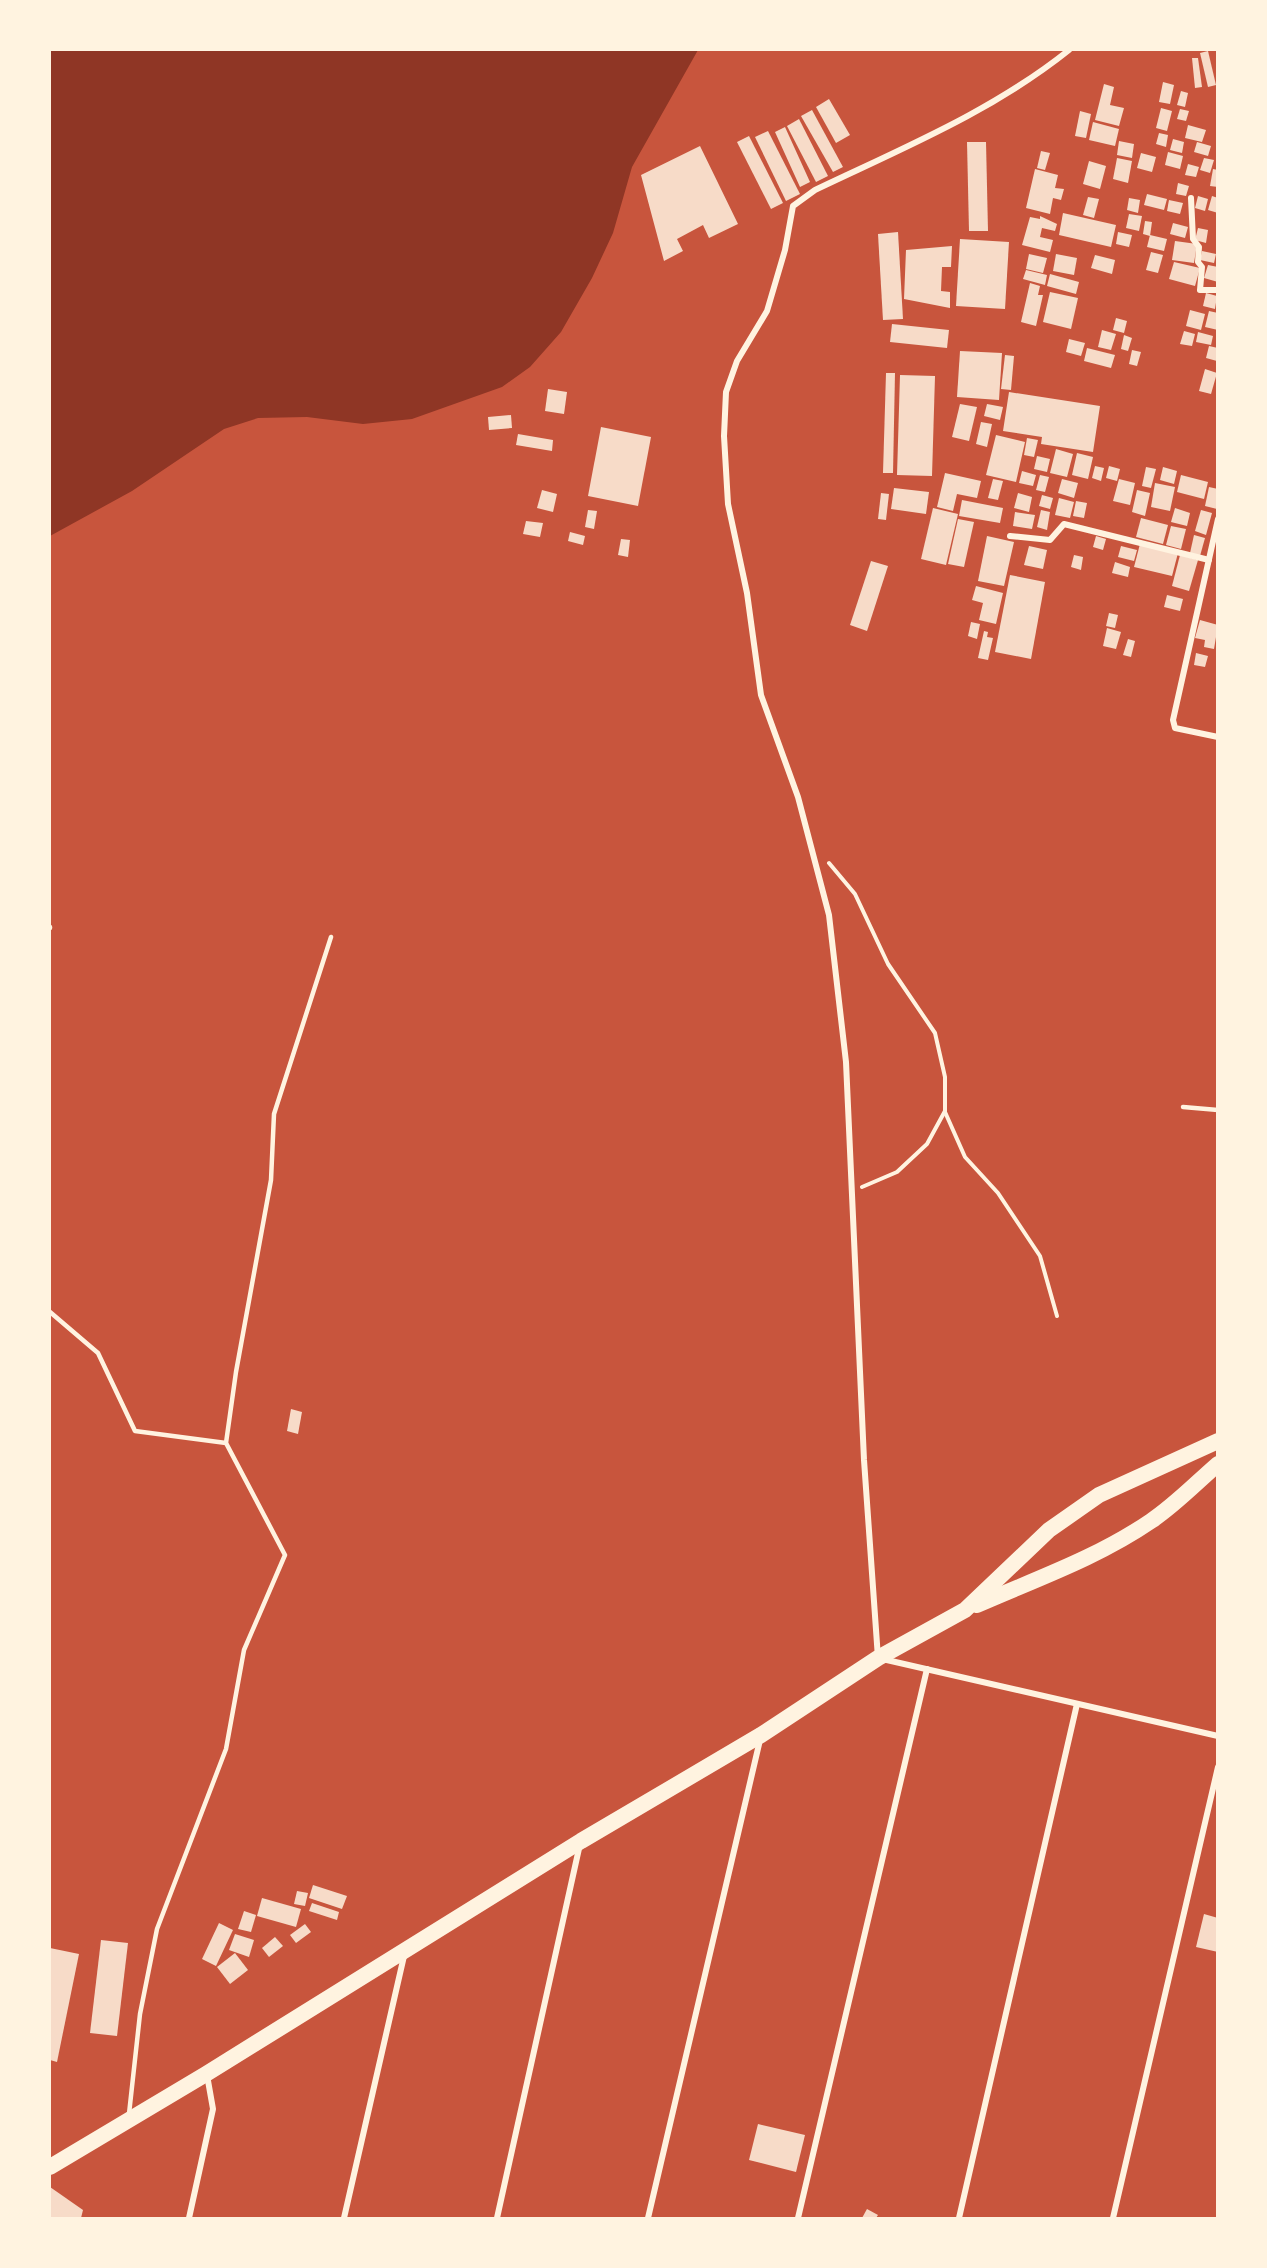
<svg xmlns="http://www.w3.org/2000/svg" width="1267" height="2268" viewBox="0 0 1267 2268" font-family="Barlow,sans-serif">
	<style>
		.water { fill: #8f3625 }
		.building { fill: #f7dbc8 }
		.lines { fill: none; stroke-linecap: round; stroke-linejoin: round }
		.path { stroke: #fff3e0; stroke-width: 4 }
		.service { stroke: #fff3e0; stroke-width: 4.5 }
		.minor { stroke: #fff3e0; stroke-width: 6 }
		.trunk { stroke: #fff3e0; stroke-width: 16 }
	</style>
	<rect width="100%" height="100%" fill="#c8553d"/>
	<polygon class="water" points="50,50 698,50 632,167 613,233 592,278 561,332 530,367 502,387 412,419 363,424 307,417 258,418 224,429 132,491 50,536"/>
	<g class="building">
		<polygon points="1208,51 1216,85 1208,87 1200,53"/>
		<polygon points="1192,58 1198,58 1202,87 1195,88"/>
		<polygon points="1163,82 1174,85 1170,104 1159,102"/>
		<polygon points="1104,84 1114,87 1110,105 1124,108 1119,126 1095,120"/>
		<polygon points="1181,91 1188,93 1185,107 1177,105"/>
		<polygon points="829,99 850,135 836,143 816,107"/>
		<polygon points="1161,108 1172,111 1167,131 1156,128"/>
		<polygon points="1180,109 1189,111 1186,121 1177,119"/>
		<polygon points="812,110 843,167 833,172 801,116"/>
		<polygon points="1080,111 1091,114 1086,138 1075,136"/>
		<polygon points="799,119 828,176 816,182 787,126"/>
		<polygon points="1093,122 1119,129 1115,146 1089,140"/>
		<polygon points="1188,125 1206,130 1202,142 1185,138"/>
		<polygon points="785,127 810,182 800,187 775,132"/>
		<polygon points="768,131 800,194 786,201 755,137"/>
		<polygon points="1159,133 1168,135 1166,147 1156,144"/>
		<polygon points="749,136 783,203 771,209 737,142"/>
		<polygon points="1173,139 1184,142 1182,153 1170,150"/>
		<polygon points="1119,141 1134,144 1132,158 1117,155"/>
		<polygon points="967,142 986,142 988,231 969,231"/>
		<polygon points="1197,142 1211,146 1208,156 1194,152"/>
		<polygon points="700,146 738,224 709,238 703,225 677,239 683,251 664,261 641,175"/>
		<polygon points="1041,151 1050,153 1045,170 1037,168"/>
		<polygon points="1168,152 1183,156 1180,169 1165,165"/>
		<polygon points="1141,153 1156,157 1152,172 1137,168"/>
		<polygon points="1117,158 1132,161 1128,183 1113,179"/>
		<polygon points="1204,158 1214,160 1210,173 1200,170"/>
		<polygon points="1089,161 1106,166 1100,189 1083,184"/>
		<polygon points="1188,164 1199,167 1196,177 1185,175"/>
		<polygon points="1035,169 1058,175 1055,188 1064,189 1061,200 1053,198 1050,214 1026,208"/>
		<polygon points="1213,169 1218,170 1218,187 1210,186"/>
		<polygon points="1178,183 1189,186 1186,196 1176,194"/>
		<polygon points="1147,194 1167,199 1164,210 1144,205"/>
		<polygon points="1198,196 1208,199 1205,211 1195,208"/>
		<polygon points="1212,196 1218,198 1218,213 1208,210"/>
		<polygon points="1088,197 1099,199 1094,218 1083,215"/>
		<polygon points="1129,198 1140,200 1138,213 1127,210"/>
		<polygon points="1169,200 1183,203 1180,214 1167,211"/>
		<polygon points="1063,213 1116,225 1111,247 1059,235"/>
		<polygon points="1129,214 1142,216 1139,231 1126,228"/>
		<polygon points="1040,216 1057,224 1055,231 1042,228 1040,237 1053,240 1050,252 1022,245 1030,217 1040,219"/>
		<polygon points="1145,221 1152,222 1150,236 1143,234"/>
		<polygon points="1173,223 1188,227 1185,238 1170,234"/>
		<polygon points="1198,228 1208,230 1206,243 1195,240"/>
		<polygon points="898,232 903,319 883,320 878,234"/>
		<polygon points="1118,232 1132,235 1129,247 1116,244"/>
		<polygon points="1150,235 1167,239 1164,251 1147,247"/>
		<polygon points="960,239 1009,242 1005,309 956,306"/>
		<polygon points="1175,241 1197,244 1194,263 1172,260"/>
		<polygon points="952,246 951,267 942,267 941,291 950,292 950,308 904,299 906,250"/>
		<polygon points="1202,251 1216,254 1214,263 1200,260"/>
		<polygon points="1151,252 1163,255 1158,273 1146,270"/>
		<polygon points="1029,254 1047,258 1043,273 1026,269"/>
		<polygon points="1056,254 1077,258 1074,275 1053,271"/>
		<polygon points="1095,255 1115,260 1112,274 1091,268"/>
		<polygon points="1174,262 1200,268 1195,286 1169,279"/>
		<polygon points="1208,265 1218,267 1218,282 1204,278"/>
		<polygon points="1026,270 1047,275 1045,285 1023,279"/>
		<polygon points="1050,274 1079,282 1076,294 1047,286"/>
		<polygon points="1030,283 1040,286 1038,295 1043,295 1036,326 1021,322"/>
		<polygon points="1050,292 1078,298 1071,329 1043,322"/>
		<polygon points="1206,293 1217,296 1215,309 1203,306"/>
		<polygon points="1190,310 1205,314 1201,330 1186,326"/>
		<polygon points="1209,311 1218,313 1218,330 1205,327"/>
		<polygon points="1116,318 1127,321 1124,333 1113,330"/>
		<polygon points="892,324 949,330 947,348 890,342"/>
		<polygon points="1102,330 1116,334 1111,350 1098,347"/>
		<polygon points="1184,331 1195,334 1192,346 1180,344"/>
		<polygon points="1198,332 1213,336 1211,345 1196,342"/>
		<polygon points="1124,335 1132,338 1128,351 1121,349"/>
		<polygon points="1069,339 1085,343 1081,356 1066,352"/>
		<polygon points="1209,346 1218,348 1217,361 1206,358"/>
		<polygon points="1087,348 1115,355 1111,368 1084,361"/>
		<polygon points="1132,350 1141,352 1137,366 1129,364"/>
		<polygon points="960,351 1002,353 999,400 957,397"/>
		<polygon points="1005,355 1014,356 1011,390 1001,389"/>
		<polygon points="1205,369 1217,373 1211,394 1199,391"/>
		<polygon points="886,373 895,373 893,473 883,473"/>
		<polygon points="900,375 935,376 932,476 897,475"/>
		<polygon points="548,389 567,392 564,414 545,411"/>
		<polygon points="1009,392 1100,406 1093,452 1041,444 1042,437 1003,431"/>
		<polygon points="960,404 977,407 969,441 952,437"/>
		<polygon points="987,404 1003,407 1000,420 984,416"/>
		<polygon points="511,415 512,428 489,430 488,417"/>
		<polygon points="981,422 992,424 987,447 976,444"/>
		<polygon points="601,427 651,437 638,506 588,496"/>
		<polygon points="518,434 553,440 552,451 516,445"/>
		<polygon points="996,435 1025,442 1016,482 986,475"/>
		<polygon points="1027,438 1038,440 1034,457 1024,455"/>
		<polygon points="1056,449 1073,454 1067,477 1050,473"/>
		<polygon points="1077,453 1093,457 1088,479 1072,475"/>
		<polygon points="1037,456 1050,459 1047,472 1034,469"/>
		<polygon points="1095,466 1104,468 1101,481 1092,478"/>
		<polygon points="1109,466 1120,469 1117,481 1106,478"/>
		<polygon points="1146,467 1156,469 1151,488 1142,486"/>
		<polygon points="1163,467 1177,471 1174,484 1160,480"/>
		<polygon points="1022,471 1036,475 1033,486 1019,483"/>
		<polygon points="945,473 981,481 977,498 957,494 953,511 937,507"/>
		<polygon points="1040,475 1049,477 1045,492 1036,490"/>
		<polygon points="1181,475 1208,482 1204,499 1177,492"/>
		<polygon points="993,479 1003,481 998,500 988,498"/>
		<polygon points="1062,479 1078,483 1074,498 1058,493"/>
		<polygon points="1119,479 1135,483 1130,505 1113,501"/>
		<polygon points="1155,483 1175,487 1170,511 1151,507"/>
		<polygon points="1209,487 1218,489 1217,509 1205,506"/>
		<polygon points="894,488 929,492 926,514 891,509"/>
		<polygon points="542,490 557,494 553,512 537,508"/>
		<polygon points="1137,490 1150,493 1145,516 1132,512"/>
		<polygon points="881,493 889,494 886,520 878,519"/>
		<polygon points="1018,493 1032,497 1029,512 1014,508"/>
		<polygon points="1042,495 1053,498 1050,509 1039,506"/>
		<polygon points="1059,498 1074,502 1070,518 1055,515"/>
		<polygon points="962,500 1003,508 1000,523 959,516"/>
		<polygon points="1076,501 1087,503 1084,518 1073,516"/>
		<polygon points="933,508 958,514 946,565 921,559"/>
		<polygon points="1175,508 1190,513 1187,526 1171,522"/>
		<polygon points="588,510 597,511 594,529 585,527"/>
		<polygon points="1041,510 1050,512 1047,530 1037,527"/>
		<polygon points="1201,510 1212,513 1206,535 1195,531"/>
		<polygon points="1015,512 1035,515 1032,529 1013,526"/>
		<polygon points="1141,518 1168,525 1163,544 1136,537"/>
		<polygon points="958,519 974,522 964,567 948,564"/>
		<polygon points="526,521 543,523 540,537 523,534"/>
		<polygon points="1171,526 1186,529 1181,549 1166,545"/>
		<polygon points="570,532 585,536 583,545 568,541"/>
		<polygon points="1194,535 1205,538 1200,556 1190,553"/>
		<polygon points="987,536 1014,542 1004,586 978,581"/>
		<polygon points="1096,536 1106,539 1103,550 1093,547"/>
		<polygon points="621,539 630,540 628,557 618,555"/>
		<polygon points="1140,544 1178,553 1172,576 1134,567"/>
		<polygon points="1029,546 1047,550 1043,569 1024,565"/>
		<polygon points="1121,546 1137,550 1134,561 1118,557"/>
		<polygon points="1074,555 1083,557 1081,570 1071,567"/>
		<polygon points="1180,555 1198,560 1189,591 1172,586"/>
		<polygon points="871,561 888,566 867,631 850,625"/>
		<polygon points="1115,562 1130,567 1128,577 1112,573"/>
		<polygon points="1010,575 1045,582 1031,659 995,652"/>
		<polygon points="976,586 1003,593 996,624 979,620 983,603 972,600"/>
		<polygon points="1167,595 1183,599 1180,611 1164,607"/>
		<polygon points="1109,613 1118,615 1115,628 1106,626"/>
		<polygon points="1200,620 1218,625 1214,649 1204,647 1205,640 1195,638"/>
		<polygon points="971,622 980,624 977,639 968,636"/>
		<polygon points="1107,628 1121,632 1116,649 1103,646"/>
		<polygon points="984,631 988,632 987,637 993,638 988,660 978,658"/>
		<polygon points="1128,639 1135,641 1131,657 1123,655"/>
		<polygon points="1196,653 1208,656 1205,667 1194,665"/>
		<polygon points="291,1409 302,1412 298,1434 287,1431"/>
		<polygon points="313,1885 347,1896 342,1909 309,1898"/>
		<polygon points="297,1891 308,1893 305,1906 294,1904"/>
		<polygon points="262,1898 301,1909 296,1927 257,1916"/>
		<polygon points="312,1903 339,1912 337,1920 309,1911"/>
		<polygon points="244,1911 256,1915 251,1932 238,1929"/>
		<polygon points="1204,1914 1218,1918 1218,1952 1196,1947"/>
		<polygon points="219,1923 233,1930 216,1966 202,1959"/>
		<polygon points="305,1924 311,1932 296,1943 290,1935"/>
		<polygon points="235,1934 254,1940 249,1957 229,1950"/>
		<polygon points="275,1937 283,1946 269,1957 262,1948"/>
		<polygon points="101,1940 128,1943 117,2036 90,2033"/>
		<polygon points="50,1948 79,1954 57,2062 50,2060"/>
		<polygon points="235,1953 248,1970 230,1984 217,1967"/>
		<polygon points="758,2124 805,2135 796,2172 749,2160"/>
		<polygon points="50,2187 83,2210 81,2218 50,2218"/>
		<polygon points="867,2209 878,2215 876,2218 862,2218"/>
	</g>
	<g class="lines">
		<g class="path">
			<polyline points="829,863 855,894 888,964 935,1033 945,1077 945,1111 927,1144 897,1172 862,1187"/>
			<polyline points="945,1112 965,1157 998,1193 1040,1256 1057,1316"/>
		</g>
		<g class="service">
			<polyline points="50,928 50,927"/>
			<polyline points="1183,1107 1218,1110"/>
			<polyline points="50,1312 98,1353 135,1431 226,1443"/>
			<polyline points="129,2114 140,2014 157,1929 226,1749 244,1650 285,1555 226,1443 236,1372 271,1180 274,1114 331,937"/>
		</g>
		<g class="minor">
			<path d="M1069,50c-76,61 -166,98 -254,140l-22,16 -8,44 -18,61 -30,50 -11,31 -2,44 4,68 19,89 14,102 37,102 31,118 17,147 18,398 14,198 340,78"/>
			<polyline points="1191,198 1193,239 1199,247 1198,262 1202,267 1200,290 1218,290"/>
			<polyline points="1218,519 1173,720 1175,728 1218,737"/>
			<polyline points="1010,536 1050,540 1064,524 1209,560"/>
			<polyline points="189,2218 213,2109 207,2075"/>
			<polyline points="344,2218 404,1956"/>
			<polyline points="497,2218 580,1844"/>
			<polyline points="648,2218 760,1740"/>
			<polyline points="798,2218 927,1669"/>
			<polyline points="959,2218 1077,1704"/>
			<polyline points="1113,2218 1218,1767"/>
		</g>
		<g class="trunk">
			<path d="M977,1605c59,-26 120,-47 174,-84 24,-16 45,-38 67,-57"/>
			<polyline points="50,2167 206,2074 581,1841 761,1735 878,1658 965,1610 1049,1530 1099,1495 1218,1441"/>
		</g>
	</g>
	<rect width="1267" height="2268" fill="none" stroke="#fff3e0" stroke-width="102"/>
</svg>
